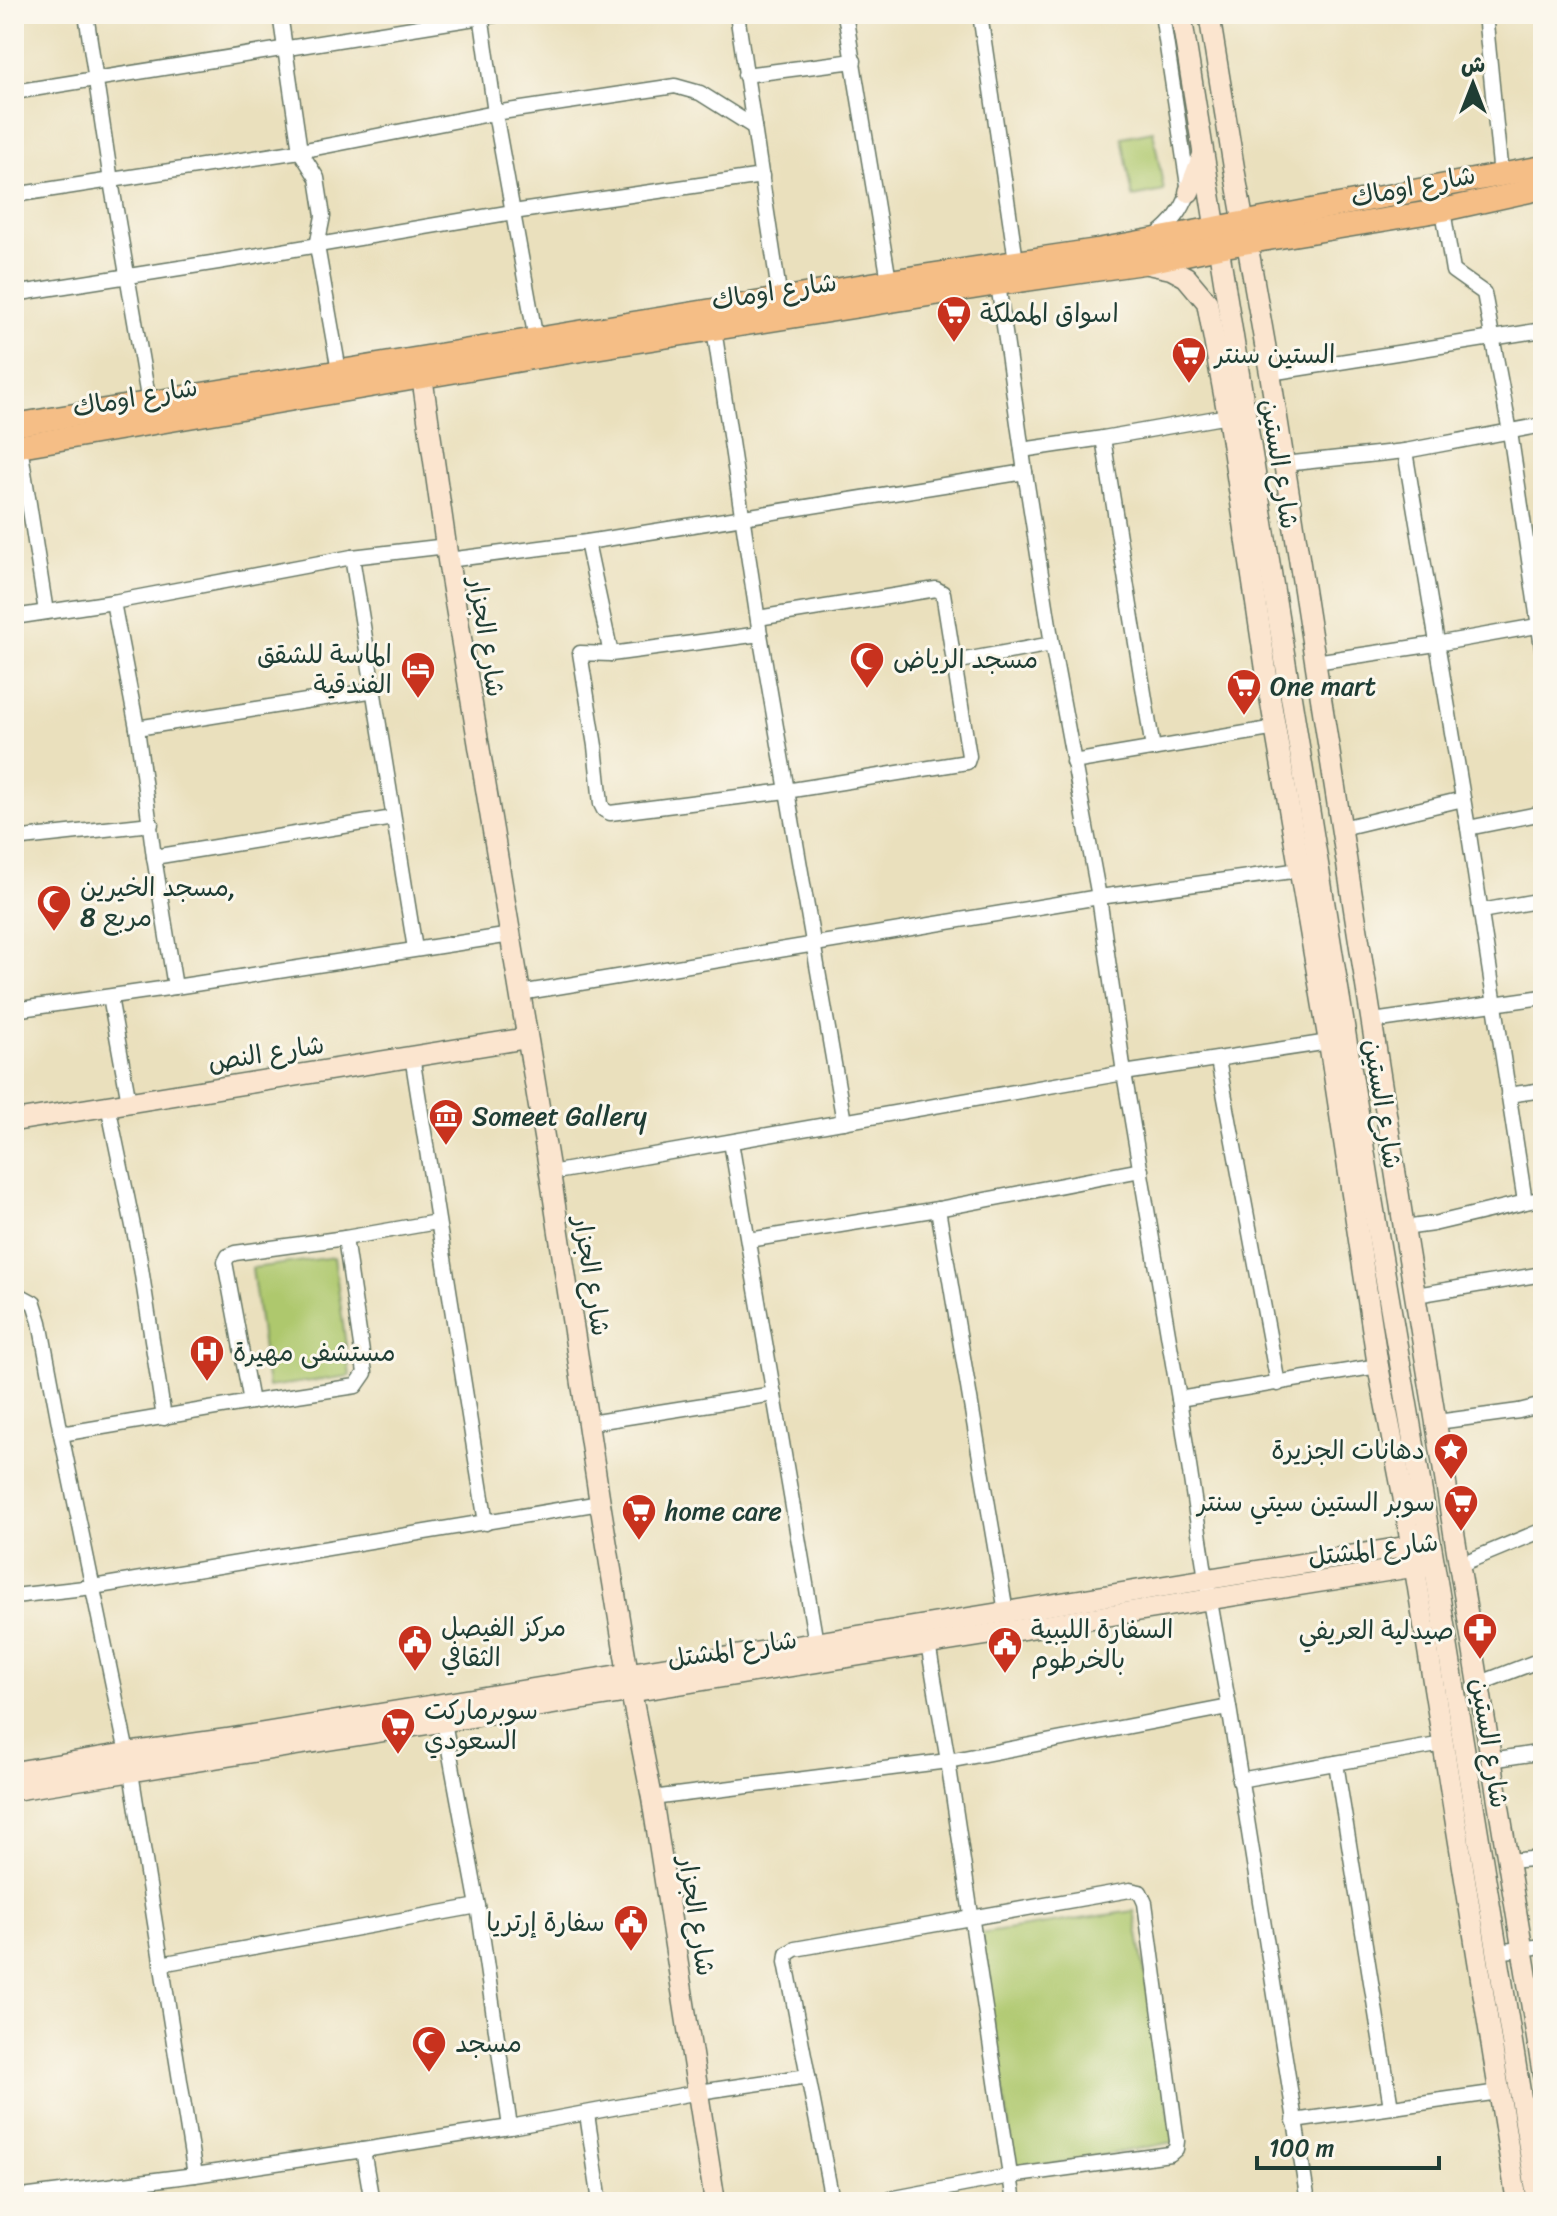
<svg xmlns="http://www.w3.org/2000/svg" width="1557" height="2216" viewBox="0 0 1557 2216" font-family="Sriracha,'Playpen Sans Arabic',sans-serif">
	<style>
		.garden { fill: #aec86d; stroke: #668250; stroke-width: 2 }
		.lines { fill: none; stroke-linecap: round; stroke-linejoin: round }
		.street-casing { stroke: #667664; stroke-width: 17 }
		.secondary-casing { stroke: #667664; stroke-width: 23 }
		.primary-casing { stroke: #667664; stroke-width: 25 }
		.street { stroke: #fff; stroke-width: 14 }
		.secondary { stroke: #fbe5cf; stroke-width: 20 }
		.primary { stroke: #f5be86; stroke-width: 22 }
		.labels { text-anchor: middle; stroke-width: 6; stroke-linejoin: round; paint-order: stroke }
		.street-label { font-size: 26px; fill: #1f3d34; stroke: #fbf7ec }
		.poi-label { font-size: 26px; fill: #1f3d34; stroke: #fbf7ec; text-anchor: start }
	</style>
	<rect width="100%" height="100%" fill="#fbf7ec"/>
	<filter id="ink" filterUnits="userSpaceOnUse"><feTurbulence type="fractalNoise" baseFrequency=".0125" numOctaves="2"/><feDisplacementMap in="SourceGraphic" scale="16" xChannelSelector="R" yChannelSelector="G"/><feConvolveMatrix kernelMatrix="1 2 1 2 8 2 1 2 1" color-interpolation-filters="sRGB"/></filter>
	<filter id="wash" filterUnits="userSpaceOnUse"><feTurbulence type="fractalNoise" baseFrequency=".006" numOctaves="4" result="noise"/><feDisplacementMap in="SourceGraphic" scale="32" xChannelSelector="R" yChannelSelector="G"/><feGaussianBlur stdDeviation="1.8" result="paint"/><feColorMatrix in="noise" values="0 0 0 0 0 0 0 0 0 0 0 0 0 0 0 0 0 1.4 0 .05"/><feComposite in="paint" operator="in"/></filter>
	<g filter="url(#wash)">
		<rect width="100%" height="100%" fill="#eae0bd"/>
		<g class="garden">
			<polygon points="1153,131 1164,191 1133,197 1122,137"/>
			<polygon points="334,1257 350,1376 268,1387 252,1268"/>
			<polygon points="1134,1911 1174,2142 1016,2172 979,1934"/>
		</g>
	</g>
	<g filter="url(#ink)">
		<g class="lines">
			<defs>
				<g id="street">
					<polyline points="86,14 111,181 149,403"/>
					<polyline points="280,14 300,151 317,178 323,216 317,246 339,371"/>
					<polyline points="481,14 495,113 536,340"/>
					<polyline points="737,14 780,299"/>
					<polyline points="845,14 889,281"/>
					<polyline points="980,14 1016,261"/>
					<polyline points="1485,14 1501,176"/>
					<polyline points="745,75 854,61"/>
					<polyline points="14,92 500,14"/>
					<polyline points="14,195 300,151 495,113 675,86 700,93 754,127"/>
					<polyline points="1443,210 1453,271 1484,293 1510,432 1543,654"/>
					<path d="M1157,235c16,-12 25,-24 32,-43l-27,-178"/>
					<polyline points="998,284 1025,472 1052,644 1099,897 1124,1073 1179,1399 1206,1579 1229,1707"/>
					<polyline points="14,294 218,262 513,212 762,176"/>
					<polyline points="714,329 760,634 844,1122"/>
					<polyline points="1270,373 1543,330"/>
					<polyline points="1103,438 1153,749"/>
					<polyline points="20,446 46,612"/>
					<polyline points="1022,450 1103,438 1228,416"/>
					<polyline points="1405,451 1468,828 1525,1202"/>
					<polyline points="1284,464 1405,451 1543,425"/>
					<polyline points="587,542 611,654 580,653 595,746 601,804 604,810 610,813 786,791 967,762 969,756 943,593 936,589 758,618"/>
					<polyline points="352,557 415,949"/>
					<polyline points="448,560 587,542 1025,472"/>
					<polyline points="113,602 137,728 154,857 175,987"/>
					<polyline points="14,617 113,602 352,557 447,546"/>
					<polyline points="611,654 760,634"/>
					<polyline points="954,662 1052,644"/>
					<polyline points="1315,662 1436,644 1543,625"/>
					<polyline points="137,728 375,690"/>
					<polyline points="1073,762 1276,728"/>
					<polyline points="1342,828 1463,799"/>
					<polyline points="1468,828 1543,813"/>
					<polyline points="14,839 151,824"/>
					<polyline points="154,857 393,818"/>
					<polyline points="1481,911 1543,900"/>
					<polyline points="520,993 1099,897 1300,870"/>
					<polyline points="110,997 129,1102"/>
					<polyline points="14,1010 175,987 511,935"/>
					<polyline points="1373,1021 1543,997"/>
					<polyline points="412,1056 486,1523"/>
					<polyline points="1218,1060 1278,1384"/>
					<polyline points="1508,1095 1543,1090"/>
					<polyline points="108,1105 139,1255 164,1418"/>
					<polyline points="731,1142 816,1643"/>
					<polyline points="550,1173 1124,1073 1329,1042"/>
					<polyline points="938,1209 1006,1612"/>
					<polyline points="1404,1228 1433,1224 1543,1198"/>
					<polyline points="749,1240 938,1209 1141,1170"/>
					<polyline points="1416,1295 1543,1274"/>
					<polyline points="14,1296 21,1296 34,1303 40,1322 61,1434 127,1753"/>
					<polyline points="1179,1399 1378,1366"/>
					<polyline points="251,1402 225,1262 228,1256 235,1253 345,1238 437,1222"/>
					<polyline points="1437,1422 1519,1411 1543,1405"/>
					<polyline points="589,1423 774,1394"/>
					<polyline points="61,1434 251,1402 356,1386 365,1373 345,1238"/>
					<polyline points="1459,1565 1543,1530"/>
					<polyline points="14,1596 93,1587 600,1503"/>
					<polyline points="928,1644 948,1761 1014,2202"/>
					<polyline points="1478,1684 1543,1659"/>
					<polyline points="444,1722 478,1906 510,2127"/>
					<polyline points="1491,1760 1543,1752"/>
					<polyline points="1336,1763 1391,2107"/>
					<polyline points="131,1772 195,2175"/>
					<polyline points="1239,1780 1443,1744"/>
					<polyline points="652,1798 948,1761 1229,1707 1308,2202"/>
					<polyline points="1508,1861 1543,1858"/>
					<polyline points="1497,1952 1543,1946"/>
					<polyline points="161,1964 478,1906"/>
					<polyline points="587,2114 600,2202"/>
					<polyline points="1294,2121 1499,2092"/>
					<polyline points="363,2150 372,2202"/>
					<polyline points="117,2184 120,2202"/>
					<polyline points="14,2198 195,2175 363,2150 510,2127 699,2092 808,2076"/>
					<polyline points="834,2202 832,2200 786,1962 787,1954 795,1949 1130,1890 1140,1892 1145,1903 1177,2141 1176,2149 1170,2154 1010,2176 874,2202"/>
				</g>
				<g id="secondary">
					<polyline points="1181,14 1371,1193 1434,1563 1538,2202"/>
					<polyline points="1209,14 1235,174 1270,373 1404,1228 1543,2075"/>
					<polyline points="1189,192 1203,155"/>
					<polyline points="1143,263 1171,269 1186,277 1207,302 1228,416 1271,703 1329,1042 1378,1366 1403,1495 1517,2202"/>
					<polyline points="420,362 448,560 550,1173 600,1503 631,1692 652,1798 715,2202"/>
					<polyline points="14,1121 527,1038"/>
					<polyline points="14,1772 127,1753 227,1739 1423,1544"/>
					<polyline points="14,1790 1424,1565"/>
				</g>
				<g id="primary">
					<polyline points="14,425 889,281 1097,250 1543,167"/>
					<polyline points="14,447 538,357 998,284 1143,263 1219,247 1443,210 1543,188"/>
				</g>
			</defs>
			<use href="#street" class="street-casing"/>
			<use href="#secondary" class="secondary-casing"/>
			<use href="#primary" class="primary-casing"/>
			<use href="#street" class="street"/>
			<use href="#secondary" class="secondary"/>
			<use href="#primary" class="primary"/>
		</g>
	</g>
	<defs>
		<symbol id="supermarket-pin" viewBox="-11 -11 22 30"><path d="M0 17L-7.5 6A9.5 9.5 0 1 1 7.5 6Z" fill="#c8321e" stroke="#fbf7ec"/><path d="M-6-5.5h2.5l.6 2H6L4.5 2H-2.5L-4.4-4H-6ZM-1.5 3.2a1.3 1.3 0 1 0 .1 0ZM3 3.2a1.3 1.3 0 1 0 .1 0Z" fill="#fff"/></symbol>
		<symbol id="mosque-pin" viewBox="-11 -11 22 30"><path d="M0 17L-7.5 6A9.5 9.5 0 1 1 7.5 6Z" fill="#c8321e" stroke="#fbf7ec"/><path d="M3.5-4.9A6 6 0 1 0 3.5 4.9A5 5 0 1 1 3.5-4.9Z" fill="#fff"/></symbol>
		<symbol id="hotel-pin" viewBox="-11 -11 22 30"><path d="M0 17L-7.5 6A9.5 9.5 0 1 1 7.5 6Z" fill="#c8321e" stroke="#fbf7ec"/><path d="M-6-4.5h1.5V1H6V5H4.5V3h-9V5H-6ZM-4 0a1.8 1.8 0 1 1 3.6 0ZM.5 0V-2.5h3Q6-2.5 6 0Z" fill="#fff"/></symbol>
		<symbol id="museum-pin" viewBox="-11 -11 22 30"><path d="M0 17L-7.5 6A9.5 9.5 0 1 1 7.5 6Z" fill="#c8321e" stroke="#fbf7ec"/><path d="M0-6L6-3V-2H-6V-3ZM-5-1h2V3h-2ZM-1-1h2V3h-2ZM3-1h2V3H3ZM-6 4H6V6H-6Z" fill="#fff"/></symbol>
		<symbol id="hospital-pin" viewBox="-11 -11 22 30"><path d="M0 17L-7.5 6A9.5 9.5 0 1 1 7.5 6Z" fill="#c8321e" stroke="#fbf7ec"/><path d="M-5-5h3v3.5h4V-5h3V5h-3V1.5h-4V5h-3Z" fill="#fff"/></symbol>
		<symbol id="sight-pin" viewBox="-11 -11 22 30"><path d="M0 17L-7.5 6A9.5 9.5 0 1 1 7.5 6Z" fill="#c8321e" stroke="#fbf7ec"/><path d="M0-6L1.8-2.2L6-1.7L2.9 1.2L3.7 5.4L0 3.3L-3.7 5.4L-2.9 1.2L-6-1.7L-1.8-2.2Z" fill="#fff"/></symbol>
		<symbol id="pharmacy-pin" viewBox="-11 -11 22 30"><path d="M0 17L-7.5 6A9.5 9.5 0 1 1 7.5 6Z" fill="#c8321e" stroke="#fbf7ec"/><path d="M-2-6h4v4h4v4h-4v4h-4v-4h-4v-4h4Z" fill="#fff"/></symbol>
		<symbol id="civic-pin" viewBox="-11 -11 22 30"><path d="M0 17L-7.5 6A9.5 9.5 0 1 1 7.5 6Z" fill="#c8321e" stroke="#fbf7ec"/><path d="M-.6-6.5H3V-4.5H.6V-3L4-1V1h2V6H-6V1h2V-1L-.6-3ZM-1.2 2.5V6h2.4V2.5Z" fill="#fff"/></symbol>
	</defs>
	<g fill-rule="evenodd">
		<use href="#supermarket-pin" x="934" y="293" width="40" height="54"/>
		<use href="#supermarket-pin" x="1169" y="334" width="40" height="54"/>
		<use href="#mosque-pin" x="847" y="639" width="40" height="54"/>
		<use href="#hotel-pin" x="398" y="649" width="40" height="54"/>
		<use href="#supermarket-pin" x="1224" y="666" width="40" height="54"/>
		<use href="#mosque-pin" x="34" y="882" width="40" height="54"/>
		<use href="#museum-pin" x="426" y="1096" width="40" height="54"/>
		<use href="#hospital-pin" x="187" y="1332" width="40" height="54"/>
		<use href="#sight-pin" x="1431" y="1430" width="40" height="54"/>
		<use href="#supermarket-pin" x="1441" y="1482" width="40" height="54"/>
		<use href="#supermarket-pin" x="619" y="1491" width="40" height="54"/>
		<use href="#pharmacy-pin" x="1460" y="1610" width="40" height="54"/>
		<use href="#civic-pin" x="395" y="1622" width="40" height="54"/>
		<use href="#civic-pin" x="985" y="1624" width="40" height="54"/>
		<use href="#supermarket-pin" x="378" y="1705" width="40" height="54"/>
		<use href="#civic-pin" x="611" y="1902" width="40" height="54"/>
		<use href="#mosque-pin" x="409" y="2023" width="40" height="54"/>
	</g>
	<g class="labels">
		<g class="street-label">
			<text transform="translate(1413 186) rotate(-11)" y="9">شارع اوماك</text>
			<text transform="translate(774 291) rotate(-9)" y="9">شارع اوماك</text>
			<text transform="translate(135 397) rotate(-10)" y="9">شارع اوماك</text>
			<text transform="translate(1280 464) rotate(81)" y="9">شارع الستين</text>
			<text transform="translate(487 637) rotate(81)" y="9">شارع الجزار</text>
			<text transform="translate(266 1053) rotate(-9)" y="9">شارع النص</text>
			<text transform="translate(1383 1104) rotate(81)" y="9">شارع الستين</text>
			<text transform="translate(592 1276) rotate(81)" y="9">شارع الجزار</text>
			<text transform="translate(1373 1549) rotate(-7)" y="9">شارع المشتل</text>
			<text transform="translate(732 1649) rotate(-9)" y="9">شارع المشتل</text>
			<text transform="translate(1490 1743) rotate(81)" y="9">شارع الستين</text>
			<text transform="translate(697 1916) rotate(81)" y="9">شارع الجزار</text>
		</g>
		<g class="poi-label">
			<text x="980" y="322">اسواق المملكة</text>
			<text x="1215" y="363">الستين سنتر</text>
			<text x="392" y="663" text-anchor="end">الماسة للشقق<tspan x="392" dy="30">الفندقية</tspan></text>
			<text x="893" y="668">مسجد الرياض</text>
			<text x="1270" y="695">One mart</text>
			<text x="80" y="896">مسجد الخيرين,<tspan x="80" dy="30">مربع 8</tspan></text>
			<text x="472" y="1125">Someet Gallery</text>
			<text x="233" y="1361">مستشفى مهيرة</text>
			<text x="1425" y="1459" text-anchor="end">دهانات الجزيرة</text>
			<text x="1435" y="1511" text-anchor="end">سوبر الستين سيتي سنتر</text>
			<text x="665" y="1520">home care</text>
			<text x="441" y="1636">مركز الفيصل<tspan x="441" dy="30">الثقافي</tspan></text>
			<text x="1031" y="1638">السفارة الليبية<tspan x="1031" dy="30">بالخرطوم</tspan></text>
			<text x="1454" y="1639" text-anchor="end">صيدلية العريفي</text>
			<text x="424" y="1719">سوبرماركت<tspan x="424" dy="30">السعودي</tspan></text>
			<text x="605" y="1931" text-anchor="end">سفارة إرتريا</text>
			<text x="455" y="2052">مسجد</text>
		</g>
	</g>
	<rect width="1557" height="2216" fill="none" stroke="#fbf7ec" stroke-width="48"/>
	<g transform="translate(1473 84)" stroke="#fbf7ec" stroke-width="6" paint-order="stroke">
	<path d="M0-6L14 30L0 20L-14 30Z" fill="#1f3d34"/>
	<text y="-12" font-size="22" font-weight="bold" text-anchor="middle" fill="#1f3d34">ش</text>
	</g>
	<path d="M1257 2156v12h182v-12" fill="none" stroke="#1f3d34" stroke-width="4"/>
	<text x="1269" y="2156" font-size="24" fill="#1f3d34" stroke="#fbf7ec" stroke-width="6" paint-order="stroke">100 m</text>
</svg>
